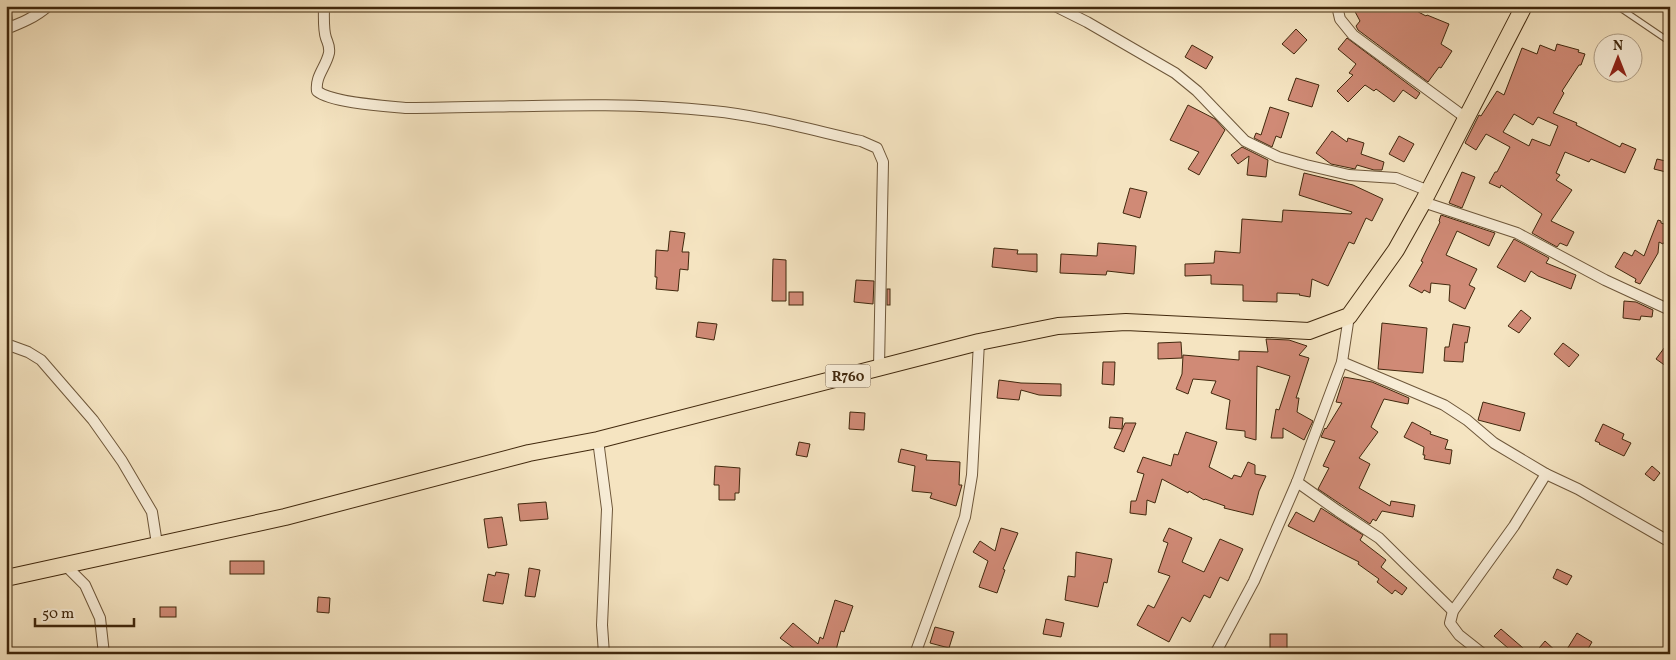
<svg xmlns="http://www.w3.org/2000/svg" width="1676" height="660" viewBox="0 0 1676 660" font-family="Vollkorn,serif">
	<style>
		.building { fill: #d08a76; stroke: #41280d; fill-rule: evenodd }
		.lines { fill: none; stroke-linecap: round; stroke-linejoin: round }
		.lane-casing { stroke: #6e573a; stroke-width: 7 }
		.street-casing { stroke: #6e573a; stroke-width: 12 }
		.primary-casing { stroke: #41280d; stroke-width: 18 }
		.lane { stroke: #f8edd7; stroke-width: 5 }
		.street { stroke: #f8edd7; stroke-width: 10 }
		.primary { stroke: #f5e4c1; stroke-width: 16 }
		.labels { text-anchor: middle; stroke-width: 4; stroke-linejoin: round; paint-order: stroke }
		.shield { fill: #f8edd7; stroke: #78634a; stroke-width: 1 }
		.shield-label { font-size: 14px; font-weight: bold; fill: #41280d }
	</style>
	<rect width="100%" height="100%" fill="#f5e4c1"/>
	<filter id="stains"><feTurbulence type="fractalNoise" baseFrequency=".004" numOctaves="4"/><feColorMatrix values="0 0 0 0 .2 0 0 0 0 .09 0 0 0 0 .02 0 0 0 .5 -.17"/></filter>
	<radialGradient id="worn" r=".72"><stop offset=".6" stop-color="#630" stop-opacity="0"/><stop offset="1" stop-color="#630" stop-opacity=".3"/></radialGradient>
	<g class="building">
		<polygon points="1352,6 1407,6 1426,16 1427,15 1449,24 1441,44 1452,51 1441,68 1439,67 1428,82 1358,30 1356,26 1360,21"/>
		<polygon points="1296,29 1307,40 1294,54 1282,44"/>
		<polygon points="1347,38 1420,93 1416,99 1403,90 1394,102 1376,89 1374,91 1365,85 1348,102 1337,91 1353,75 1349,73 1356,64 1338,49"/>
		<path d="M1557,44l22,6 -1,2 7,2 -4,11h-2l-17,26 2,2 -11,20 24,10 -1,2 44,22 2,-4 14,6 -11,24 -34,-14 -2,3 -24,-10 -9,21 4,2 -4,5 16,10 -21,31 23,11 -7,14 -7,-3 -3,4 -25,-14 10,-19 -41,-29 -1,3 -11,-5 6,-11h2l13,-25 -24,-13 -10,16 -11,-7 14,-28 2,1 16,-25 7,4 18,-47 15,6 3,-9 15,6zM1514,114l19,11 5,-8 20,9 -8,20 -18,-7 -3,7 -26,-14z"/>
		<polygon points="1192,45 1213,57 1206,69 1185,57"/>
		<polygon points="1296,78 1319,85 1312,107 1288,100"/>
		<polygon points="1188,105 1215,119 1225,130 1199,175 1188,169 1199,152 1170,140"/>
		<polygon points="1270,107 1289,113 1281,138 1276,136 1272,147 1254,138 1256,133 1261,135"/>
		<polygon points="1332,131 1347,142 1348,138 1364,143 1361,154 1384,162 1382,170 1374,170 1357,165 1355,169 1331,164 1316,153"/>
		<polygon points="1399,136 1414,144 1404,162 1389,154"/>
		<polygon points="1242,147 1268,160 1266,177 1247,175 1249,156 1238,164 1231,155"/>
		<polygon points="1657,159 1670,162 1670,173 1654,169"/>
		<polygon points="1462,172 1475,177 1462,208 1449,203"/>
		<polygon points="1304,173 1353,185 1383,199 1372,221 1366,218 1354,244 1349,242 1328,286 1312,279 1310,297 1299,295 1300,294 1277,293 1277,302 1243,301 1243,285 1211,284 1211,275 1185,276 1185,264 1214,263 1215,251 1240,253 1242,219 1282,222 1283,210 1351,214 1352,212 1299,195"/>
		<polygon points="1130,188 1147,192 1140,218 1123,213"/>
		<polygon points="1441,215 1495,233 1489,246 1457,231 1446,255 1477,269 1469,285 1475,288 1465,309 1449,301 1450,285 1431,283 1430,293 1424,290 1422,293 1409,286 1423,262 1421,261 1440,222 1439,221"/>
		<polygon points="1658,220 1661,221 1661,223 1670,226 1670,233 1663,244 1659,242 1658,253 1640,284 1635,282 1636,279 1615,267 1624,252 1632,256 1635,250 1644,256"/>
		<polygon points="670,231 685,233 682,252 689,252 688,270 680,269 678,291 656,289 657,277 655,277 656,250 668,251"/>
		<polygon points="1514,239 1549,258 1546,263 1576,275 1571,289 1538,276 1531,271 1525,282 1497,267"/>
		<polygon points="1098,243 1136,246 1134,274 1107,271 1106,275 1060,273 1061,254 1097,256"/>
		<polygon points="994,248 1018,250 1017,254 1037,254 1037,272 992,267"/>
		<polygon points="773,259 786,260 786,301 772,301"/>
		<polygon points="856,280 874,281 873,304 854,302"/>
		<rect x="887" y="289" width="3" height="16"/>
		<rect x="789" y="292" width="14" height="13"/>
		<polygon points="1624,301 1636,302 1653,310 1652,317 1641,316 1640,320 1623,318"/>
		<polygon points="1521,310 1531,318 1519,333 1508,326"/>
		<polygon points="698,322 717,324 714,340 696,337"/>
		<polygon points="1382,323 1427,328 1423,373 1378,369"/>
		<polygon points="1453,324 1470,327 1467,343 1465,342 1463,362 1444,361 1445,347 1449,347"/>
		<polygon points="1266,339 1289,340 1307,346 1299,355 1309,358 1296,398 1299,398 1297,412 1313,421 1304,440 1283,428 1283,438 1271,438 1276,409 1279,410 1290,376 1257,366 1256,440 1245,437 1245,431 1226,429 1230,400 1211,393 1216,381 1193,379 1188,394 1176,389 1182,374 1183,355 1239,360 1239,351 1268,352"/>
		<polygon points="1670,340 1670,369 1656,359"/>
		<polygon points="1181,342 1182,358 1158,359 1158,343"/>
		<polygon points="1563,343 1579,355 1569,367 1554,354"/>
		<polygon points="1103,362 1115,362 1114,385 1102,384"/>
		<polygon points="1344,377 1372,382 1409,398 1408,404 1384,399 1371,427 1378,432 1359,458 1370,464 1359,488 1390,506 1391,501 1415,505 1413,517 1382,511 1376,521 1373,519 1370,524 1318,489 1329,468 1323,466 1335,441 1321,437 1325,428 1326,429 1342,403 1336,402"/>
		<polygon points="999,380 1021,383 1061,384 1061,396 1039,395 1021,390 1019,400 997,398"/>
		<polygon points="1483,402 1525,413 1520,431 1478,420"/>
		<polygon points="850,412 865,413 864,430 849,429"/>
		<polygon points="1110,417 1123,418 1122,429 1109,428"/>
		<polygon points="1412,422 1431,432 1430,434 1448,440 1445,449 1452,450 1450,464 1424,459 1425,455 1423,455 1424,447 1404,437"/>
		<polygon points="1125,423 1136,423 1124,452 1114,448"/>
		<polygon points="1603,424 1624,434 1622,439 1631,443 1624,456 1599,444 1600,443 1595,441"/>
		<polygon points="1186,432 1217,442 1209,467 1232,479 1234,475 1241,477 1248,462 1255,465 1255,474 1266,476 1259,491 1253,515 1224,508 1225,506 1205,499 1204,500 1189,491 1188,493 1162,479 1155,503 1147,500 1146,515 1130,513 1131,501 1136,501 1144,474 1137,472 1143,457 1171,466 1174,454 1178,455"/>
		<polygon points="799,442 810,444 807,457 796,455"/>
		<polygon points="901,449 927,455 926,460 960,462 959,485 962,485 956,506 930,498 932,493 912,491 915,466 898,462"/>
		<polygon points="715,466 740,468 739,493 735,493 735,500 719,500 719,485 714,485"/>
		<polygon points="1652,466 1660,473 1654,481 1645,474"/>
		<polygon points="546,502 548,519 520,521 518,504"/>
		<polygon points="1321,508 1363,535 1360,540 1386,560 1381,567 1407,588 1402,595 1395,590 1392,594 1377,582 1379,579 1358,564 1359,562 1288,526 1296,512 1314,522"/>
		<polygon points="502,517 507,545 488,548 484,519"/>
		<polygon points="1001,528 1018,533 1003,569 1005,570 997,593 979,587 988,561 973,552 980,541 995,551"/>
		<polygon points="1169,528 1192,538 1182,562 1204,572 1220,539 1243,549 1228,581 1220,577 1210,598 1204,595 1190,622 1182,617 1169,642 1137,625 1148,605 1154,608 1170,576 1158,572 1168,543 1163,541"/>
		<polygon points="1076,552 1112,559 1107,583 1104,582 1098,607 1065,600 1068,576 1075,577"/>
		<rect x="230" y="561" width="34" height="13"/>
		<polygon points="529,568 540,570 535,597 525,596"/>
		<polygon points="1557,569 1572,576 1567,585 1553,578"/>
		<polygon points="496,572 509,574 503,604 483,601 488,574 495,576"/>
		<polygon points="318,597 330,598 329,613 317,612"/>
		<polygon points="835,600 853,606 844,632 841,631 835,654 802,654 780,638 793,623 818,644 820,637 823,639"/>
		<rect x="160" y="607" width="16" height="10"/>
		<polygon points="1046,619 1064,623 1061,637 1043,634"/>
		<polygon points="935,627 954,632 949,648 930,643"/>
		<polygon points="1501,629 1530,654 1515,654 1494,636"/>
		<polygon points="1577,633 1592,642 1585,654 1564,654"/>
		<rect x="1270" y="634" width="17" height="20"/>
		<polygon points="1545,641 1559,654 1534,654"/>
	</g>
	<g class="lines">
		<defs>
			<polyline id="lane" points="1617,6 1670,42"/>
			<g id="street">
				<path d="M324,6c0,10 -1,23 2,32 2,6 4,8 3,15 -3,14 -14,23 -12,38 15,12 69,15 90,17 101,0 205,-8 306,3 50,5 99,19 148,30l16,7 6,14 -4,205"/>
				<polyline points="1055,6 1087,22 1175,73 1197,91 1245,141 1278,157 1306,165 1349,175 1396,178 1429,191"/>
				<polyline points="1337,6 1340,19 1353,35 1466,118"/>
				<polyline points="6,15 7,21 6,28"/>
				<path d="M6,29c15,-6 30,-12 42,-23"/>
				<polyline points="1423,202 1517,233 1605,280 1670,310"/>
				<polyline points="6,344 28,352 41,360 93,420 122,461 152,512 157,544"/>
				<polyline points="1342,362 1444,405 1467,420 1494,443 1546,474 1578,489 1670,542"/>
				<polyline points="598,440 607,509 602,625 604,654"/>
				<polyline points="1297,482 1338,511 1379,538 1453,611"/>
				<polyline points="66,566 85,585 100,618 104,654"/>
				<polyline points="915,654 965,517 972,475 979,342"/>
				<polyline points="1215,654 1254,581 1297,482 1342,362 1349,316"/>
				<polyline points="1483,654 1459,635 1450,623 1453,611 1514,526 1546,474"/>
			</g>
			<polyline id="primary" points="6,578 285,517 529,453 598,440 979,342 1058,326 1126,322 1309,331 1349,316 1396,250 1423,202 1524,6"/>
		</defs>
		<use href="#lane" class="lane-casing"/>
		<use href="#street" class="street-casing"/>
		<use href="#primary" class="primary-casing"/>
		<use href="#lane" class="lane"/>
		<use href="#street" class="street"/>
		<use href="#primary" class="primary"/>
	</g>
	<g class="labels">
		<rect class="shield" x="825.5" y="364.5" width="45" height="23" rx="4"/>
		<g class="shield-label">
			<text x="848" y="381">R760</text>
		</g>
	</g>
	<rect width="1676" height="660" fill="none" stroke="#f5e4c1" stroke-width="25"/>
	<rect x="8" y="8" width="1661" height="645" fill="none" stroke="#41280d" stroke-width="2.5"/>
	<rect x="12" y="12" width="1651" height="635" fill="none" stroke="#41280d"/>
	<g transform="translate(1618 58)"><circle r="24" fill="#f8edd7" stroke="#af9e86"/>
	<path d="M0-4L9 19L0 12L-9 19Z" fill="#8f2418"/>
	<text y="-8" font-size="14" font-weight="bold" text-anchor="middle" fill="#41280d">N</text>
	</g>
	<path d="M35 618v8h99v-8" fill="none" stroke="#41280d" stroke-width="2.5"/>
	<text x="42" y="618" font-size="15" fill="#41280d" stroke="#f8edd7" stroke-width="4" paint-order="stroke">50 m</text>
	<rect width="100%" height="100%" filter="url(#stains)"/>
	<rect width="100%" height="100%" fill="url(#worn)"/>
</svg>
